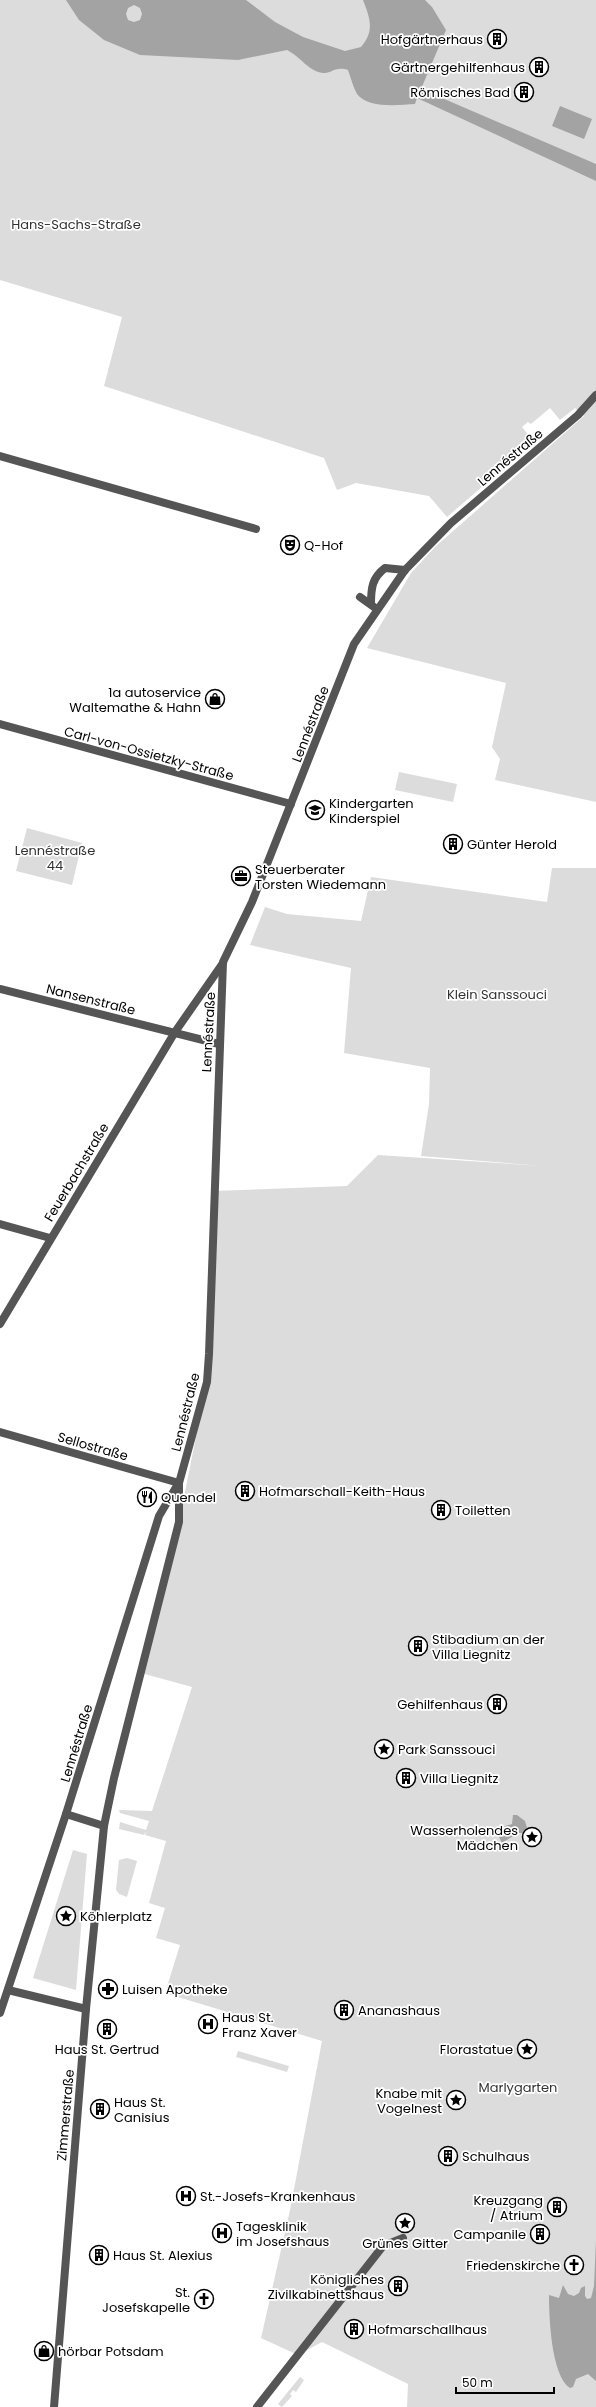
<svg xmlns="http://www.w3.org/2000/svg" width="596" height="2407" viewBox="0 0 596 2407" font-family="Poppins,sans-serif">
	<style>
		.green { fill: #dcdcdc }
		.water { fill: #a3a3a3; fill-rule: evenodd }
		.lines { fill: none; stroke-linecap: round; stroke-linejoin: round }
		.street { stroke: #555; stroke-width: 8 }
		.labels { text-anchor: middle; stroke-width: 3.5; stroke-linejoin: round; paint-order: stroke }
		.poi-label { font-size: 13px; fill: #000; stroke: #fff; text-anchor: start }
		.park-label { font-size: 13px; fill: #333; stroke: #fff }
		.street-label { font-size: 13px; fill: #000; stroke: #fff }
	</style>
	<rect width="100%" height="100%" fill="#fff"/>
	<g class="green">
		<polygon points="0,0 596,0 596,802 495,780 500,759 492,747 506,683 367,648 411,573 435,547 584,416 575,408 560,420 550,408 531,424 528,422 522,427 534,442 447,517 429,496 356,483 337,490 324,458 104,386 122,317 0,280"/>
		<polygon points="399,772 457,784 453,802 395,790"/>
		<polygon points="27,828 82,843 72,885 16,871"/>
		<polygon points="552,868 596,868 596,2407 407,2407 408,2384 322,2342 298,2355 261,2338 290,2210 322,2041 165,1993 180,1945 156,1938 165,1908 149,1903 166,1841 145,1835 146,1831 144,1835 119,1829 120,1822 146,1830 149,1821 120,1813 119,1810 152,1811 192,1687 141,1673 179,1522 207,1382 214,1191 347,1186 378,1155 542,1166 421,1156 429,1104 430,1068 344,1053 351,968 250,945 265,907 287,914 361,921 371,877 547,902"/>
		<polygon points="73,1850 87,1854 76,1990 33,1978"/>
		<polygon points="127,1858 137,1861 127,1897 119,1894 116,1890 119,1860"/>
		<polygon points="238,2051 289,2066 287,2072 236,2057"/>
		<polygon points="300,2377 304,2380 296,2392 293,2390 290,2394 292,2396 282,2407 278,2404"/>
	</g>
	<g class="water">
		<path d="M66,0h180l29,22 28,15 42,14 16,-4c14,-16 9,-29 2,-47h62l7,7 14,23 -25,59 175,75v17l-179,-83 -2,6c-16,1 -47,5 -58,-10 -4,-7 -6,-16 -9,-24 -14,-4 -16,4 -25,3 -15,-2 -22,-16 -36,-23l-49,10 -98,-5 -36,-15 -25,-20zM134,5l6,3 2,6 -2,6 -6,2 -6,-2 -2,-6 2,-6z"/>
		<polygon points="560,106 592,119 584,139 552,126"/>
		<polygon points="513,1815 517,1815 525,1821 527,1828 524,1833 518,1833 502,1843 498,1835 505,1826 512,1824"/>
		<path d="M596,2240v141l-8,-7 -12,5 -3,8 -3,1c-19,-12 -21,-72 -21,-93l10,3 4,-13 5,9 6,2 5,-3 2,-5 4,-2v10l2,3 4,-1 3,-12z"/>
	</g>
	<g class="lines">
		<g class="street">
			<polyline points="0,456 256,529"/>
			<polyline points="360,597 374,607"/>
			<path d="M371,604c0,-16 1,-26 14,-36l20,2"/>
			<polyline points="0,724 291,804"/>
			<polyline points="0,989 219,1044"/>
			<polyline points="0,1224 50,1238"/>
			<polyline points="0,1324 175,1032 223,963"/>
			<polyline points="0,1432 179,1483"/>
			<polyline points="66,1814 104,1826"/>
			<polyline points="8,1990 86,2009"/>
			<polyline points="0,2013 66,1814 159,1516 178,1484"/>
			<polyline points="54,2407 86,2009 104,1826 114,1778 179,1522 179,1483 207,1382 209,1354 223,962 252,902 354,644 405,570 451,523 578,415 596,395"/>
			<polyline points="257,2407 383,2246 403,2238"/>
		</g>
	</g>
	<defs>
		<symbol id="building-ring" viewBox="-11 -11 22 22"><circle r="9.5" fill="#fff" stroke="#000" stroke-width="1.5"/><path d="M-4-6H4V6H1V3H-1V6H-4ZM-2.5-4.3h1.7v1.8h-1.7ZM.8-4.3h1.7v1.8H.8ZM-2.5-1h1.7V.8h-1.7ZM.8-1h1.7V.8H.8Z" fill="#000"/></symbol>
		<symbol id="theatre-ring" viewBox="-11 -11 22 22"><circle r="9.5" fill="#fff" stroke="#000" stroke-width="1.5"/><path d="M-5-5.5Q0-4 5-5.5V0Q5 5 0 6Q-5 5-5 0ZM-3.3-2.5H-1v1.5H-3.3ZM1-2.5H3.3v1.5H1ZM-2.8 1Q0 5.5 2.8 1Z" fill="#000"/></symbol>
		<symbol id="shop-ring" viewBox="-11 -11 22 22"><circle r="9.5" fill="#fff" stroke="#000" stroke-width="1.5"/><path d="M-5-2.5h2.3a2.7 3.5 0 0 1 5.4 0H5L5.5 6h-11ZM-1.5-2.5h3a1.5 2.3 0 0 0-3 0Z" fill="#000"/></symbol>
		<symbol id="school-ring" viewBox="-11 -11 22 22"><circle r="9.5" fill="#fff" stroke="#000" stroke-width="1.5"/><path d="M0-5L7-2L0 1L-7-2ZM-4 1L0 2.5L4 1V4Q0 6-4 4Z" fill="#000"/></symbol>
		<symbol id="office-ring" viewBox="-11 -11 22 22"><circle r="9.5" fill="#fff" stroke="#000" stroke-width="1.5"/><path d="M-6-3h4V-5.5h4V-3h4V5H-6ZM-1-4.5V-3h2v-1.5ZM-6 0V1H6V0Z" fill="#000"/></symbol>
		<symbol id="restaurant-ring" viewBox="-11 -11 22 22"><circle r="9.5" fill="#fff" stroke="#000" stroke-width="1.5"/><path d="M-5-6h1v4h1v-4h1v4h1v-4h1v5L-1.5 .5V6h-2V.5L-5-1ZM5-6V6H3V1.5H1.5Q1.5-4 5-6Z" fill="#000"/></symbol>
		<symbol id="sight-ring" viewBox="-11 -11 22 22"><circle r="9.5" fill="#fff" stroke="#000" stroke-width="1.5"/><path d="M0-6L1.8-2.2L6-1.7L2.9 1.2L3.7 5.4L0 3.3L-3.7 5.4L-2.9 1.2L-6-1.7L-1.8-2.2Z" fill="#000"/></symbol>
		<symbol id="pharmacy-ring" viewBox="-11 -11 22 22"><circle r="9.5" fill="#fff" stroke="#000" stroke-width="1.5"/><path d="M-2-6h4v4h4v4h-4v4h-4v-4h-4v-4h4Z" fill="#000"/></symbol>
		<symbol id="hospital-ring" viewBox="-11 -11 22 22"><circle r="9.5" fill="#fff" stroke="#000" stroke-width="1.5"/><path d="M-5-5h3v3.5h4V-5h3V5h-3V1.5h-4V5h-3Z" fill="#000"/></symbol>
		<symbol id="church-ring" viewBox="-11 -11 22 22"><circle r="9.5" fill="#fff" stroke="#000" stroke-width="1.5"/><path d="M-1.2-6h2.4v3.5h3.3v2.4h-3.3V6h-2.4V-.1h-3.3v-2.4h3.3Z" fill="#000"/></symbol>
	</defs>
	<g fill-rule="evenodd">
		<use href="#building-ring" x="486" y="28" width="22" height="22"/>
		<use href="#building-ring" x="528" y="56" width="22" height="22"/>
		<use href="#building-ring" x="513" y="81" width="22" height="22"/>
		<use href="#theatre-ring" x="279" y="534" width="22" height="22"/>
		<use href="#shop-ring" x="204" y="688" width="22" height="22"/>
		<use href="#school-ring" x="304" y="799" width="22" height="22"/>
		<use href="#building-ring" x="442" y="833" width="22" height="22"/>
		<use href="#office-ring" x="230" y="865" width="22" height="22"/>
		<use href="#building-ring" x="234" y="1480" width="22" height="22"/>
		<use href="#restaurant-ring" x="136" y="1486" width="22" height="22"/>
		<use href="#building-ring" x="430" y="1499" width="22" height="22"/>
		<use href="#building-ring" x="407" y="1635" width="22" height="22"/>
		<use href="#building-ring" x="486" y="1693" width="22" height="22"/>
		<use href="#sight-ring" x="373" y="1738" width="22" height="22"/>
		<use href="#building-ring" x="395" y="1767" width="22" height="22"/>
		<use href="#sight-ring" x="521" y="1826" width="22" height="22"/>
		<use href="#sight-ring" x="55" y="1905" width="22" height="22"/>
		<use href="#pharmacy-ring" x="97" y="1978" width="22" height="22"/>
		<use href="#building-ring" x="333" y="1999" width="22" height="22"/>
		<use href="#hospital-ring" x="197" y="2013" width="22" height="22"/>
		<use href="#building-ring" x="96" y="2018" width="22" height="22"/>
		<use href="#sight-ring" x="516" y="2038" width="22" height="22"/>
		<use href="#sight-ring" x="445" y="2089" width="22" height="22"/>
		<use href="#building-ring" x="89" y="2098" width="22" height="22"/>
		<use href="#building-ring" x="437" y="2145" width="22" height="22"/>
		<use href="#hospital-ring" x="175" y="2185" width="22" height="22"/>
		<use href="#building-ring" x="546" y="2196" width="22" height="22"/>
		<use href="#sight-ring" x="394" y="2212" width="22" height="22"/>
		<use href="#hospital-ring" x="211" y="2222" width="22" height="22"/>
		<use href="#building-ring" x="529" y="2223" width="22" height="22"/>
		<use href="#building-ring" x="88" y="2244" width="22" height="22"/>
		<use href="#church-ring" x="563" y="2254" width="22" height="22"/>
		<use href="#building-ring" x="387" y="2275" width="22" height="22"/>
		<use href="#church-ring" x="193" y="2288" width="22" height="22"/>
		<use href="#building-ring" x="343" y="2318" width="22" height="22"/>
		<use href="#shop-ring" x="33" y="2340" width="22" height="22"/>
	</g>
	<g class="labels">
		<g class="poi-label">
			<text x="483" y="44" text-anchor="end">Hofgärtnerhaus</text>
			<text x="525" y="72" text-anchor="end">Gärtnergehilfenhaus</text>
			<text x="510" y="97" text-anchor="end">Römisches Bad</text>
			<text x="304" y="550">Q-Hof</text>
			<text x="201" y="697" text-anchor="end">1a autoservice<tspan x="201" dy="15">Waltemathe &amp; Hahn</tspan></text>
			<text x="329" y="808">Kindergarten<tspan x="329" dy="15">Kinderspiel</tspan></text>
			<text x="467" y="849">Günter Herold</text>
			<text x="255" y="874">Steuerberater<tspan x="255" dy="15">Torsten Wiedemann</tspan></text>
			<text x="259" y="1496">Hofmarschall-Keith-Haus</text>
			<text x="161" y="1502">Quendel</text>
			<text x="455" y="1515">Toiletten</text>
			<text x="432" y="1644">Stibadium an der<tspan x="432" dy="15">Villa Liegnitz</tspan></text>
			<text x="483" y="1709" text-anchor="end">Gehilfenhaus</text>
			<text x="398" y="1754">Park Sanssouci</text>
			<text x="420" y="1783">Villa Liegnitz</text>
			<text x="518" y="1835" text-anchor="end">Wasserholendes<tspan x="518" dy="15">Mädchen</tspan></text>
			<text x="80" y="1921">Köhlerplatz</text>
			<text x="122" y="1994">Luisen Apotheke</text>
			<text x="358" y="2015">Ananashaus</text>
			<text x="222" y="2022">Haus St.<tspan x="222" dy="15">Franz Xaver</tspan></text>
			<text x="107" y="2054" text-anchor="middle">Haus St. Gertrud</text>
			<text x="513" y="2054" text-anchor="end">Florastatue</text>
			<text x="442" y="2098" text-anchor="end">Knabe mit<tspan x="442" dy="15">Vogelnest</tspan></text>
			<text x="114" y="2107">Haus St.<tspan x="114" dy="15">Canisius</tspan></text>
			<text x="462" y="2161">Schulhaus</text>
			<text x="200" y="2201">St.-Josefs-Krankenhaus</text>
			<text x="543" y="2205" text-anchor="end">Kreuzgang<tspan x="543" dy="15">/ Atrium</tspan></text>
			<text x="236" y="2231">Tagesklinik<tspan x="236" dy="15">im Josefshaus</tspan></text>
			<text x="526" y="2239" text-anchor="end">Campanile</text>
			<text x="405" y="2248" text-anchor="middle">Grünes Gitter</text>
			<text x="113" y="2260">Haus St. Alexius</text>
			<text x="560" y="2270" text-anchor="end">Friedenskirche</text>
			<text x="384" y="2284" text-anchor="end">Königliches<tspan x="384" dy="15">Zivilkabinettshaus</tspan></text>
			<text x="190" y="2297" text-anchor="end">St.<tspan x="190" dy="15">Josefskapelle</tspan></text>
			<text x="368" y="2334">Hofmarschallhaus</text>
			<text x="58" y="2356">hörbar Potsdam</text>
		</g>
		<g class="park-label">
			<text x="76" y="229">Hans-Sachs-Straße</text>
			<text x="55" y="855">Lennéstraße<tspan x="55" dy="15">44</tspan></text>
			<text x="497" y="999">Klein Sanssouci</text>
			<text x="518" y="2092">Marlygarten</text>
		</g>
		<g class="street-label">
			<text transform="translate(510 457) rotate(-40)" y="5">Lennéstraße</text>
			<text transform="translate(310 724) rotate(-69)" y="5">Lennéstraße</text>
			<text transform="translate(149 753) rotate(15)" y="5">Carl-von-Ossietzky-Straße</text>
			<text transform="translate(91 999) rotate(14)" y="5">Nansenstraße</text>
			<text transform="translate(208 1032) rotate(-87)" y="5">Lennéstraße</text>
			<text transform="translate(76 1172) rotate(-59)" y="5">Feuerbachstraße</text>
			<text transform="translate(185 1412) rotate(-76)" y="5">Lennéstraße</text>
			<text transform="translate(93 1446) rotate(16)" y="5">Sellostraße</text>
			<text transform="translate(76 1743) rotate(-73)" y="5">Lennéstraße</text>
			<text transform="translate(65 2115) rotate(-85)" y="5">Zimmerstraße</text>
		</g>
	</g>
	<path d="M456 2387v6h98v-6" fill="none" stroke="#000000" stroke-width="2"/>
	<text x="462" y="2387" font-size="12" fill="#000000" stroke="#ffffff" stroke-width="3" paint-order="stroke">50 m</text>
</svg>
